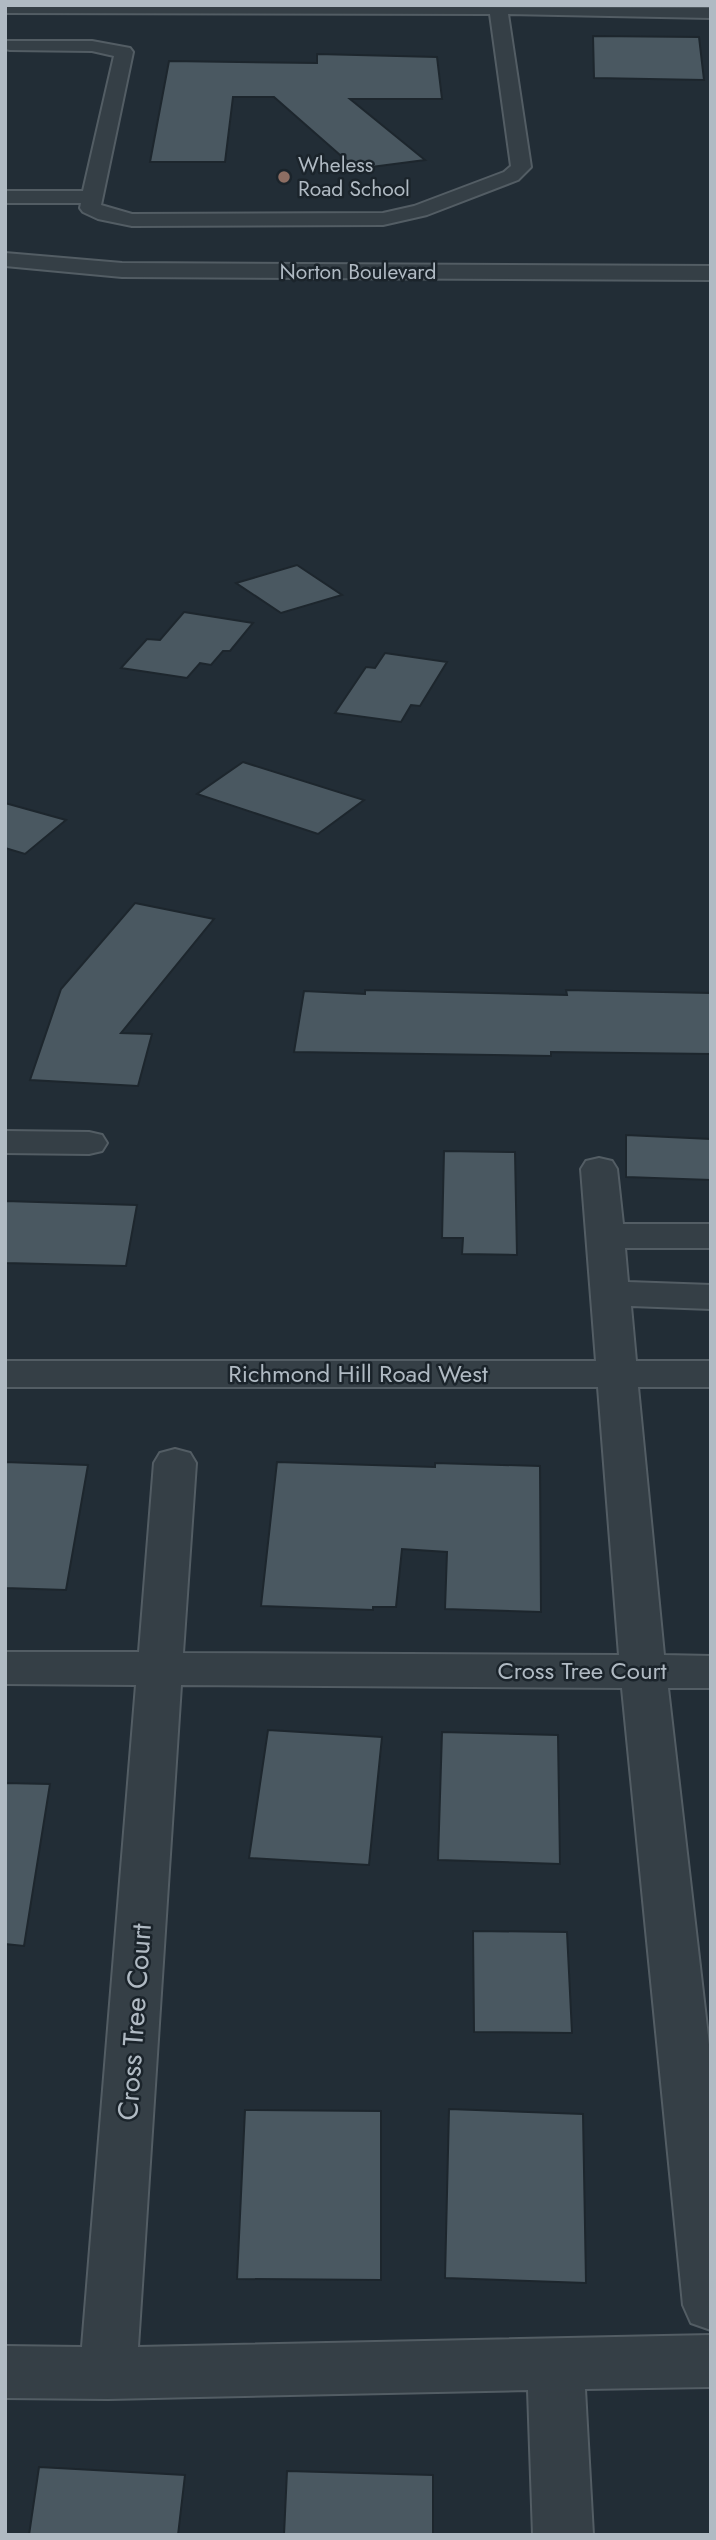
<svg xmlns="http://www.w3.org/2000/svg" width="716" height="2540" viewBox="0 0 716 2540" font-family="Jost,sans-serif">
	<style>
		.building { fill: #4a5861; stroke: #1d262d; stroke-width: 2 }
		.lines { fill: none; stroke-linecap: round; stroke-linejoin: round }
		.minor-casing { stroke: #535d64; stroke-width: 4 }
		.minor { fill: #353f46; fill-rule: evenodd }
		.education-dot { fill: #8d6e63; stroke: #1b242b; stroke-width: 2.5 }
		.labels { text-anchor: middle; stroke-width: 5; stroke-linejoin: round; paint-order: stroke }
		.far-poi-label { font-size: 21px; fill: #b0bac3; stroke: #1b242b; text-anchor: start }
		.far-street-label { font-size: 21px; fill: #b0bac3; stroke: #1b242b }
		.street-label { font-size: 24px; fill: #b0bac3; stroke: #1b242b }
		.near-street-label { font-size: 28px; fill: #b0bac3; stroke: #1b242b }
	</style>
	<rect width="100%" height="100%" fill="#222d36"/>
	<g class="building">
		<polygon points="593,36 699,37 704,80 594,78"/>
		<polygon points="317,54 437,57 442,99 350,99 425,160 356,169 274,97 233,97 225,162 150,162 169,61 317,63"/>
		<polygon points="297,565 342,595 281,613 236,583"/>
		<polygon points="184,612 253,623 230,651 223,651 211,665 200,663 187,678 121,668 147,639 160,640"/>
		<polygon points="385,653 447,662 420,706 411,705 401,722 335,713 366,667 375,668"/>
		<polygon points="243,762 364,800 318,834 197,794"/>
		<polygon points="5,803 66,820 25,854 5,848"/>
		<polygon points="135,903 214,919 121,1033 152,1034 138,1086 30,1080 61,989"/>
		<polygon points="365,990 567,995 566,990 711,993 711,1054 551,1052 551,1056 294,1052 304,991 365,994"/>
		<polygon points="626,1135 711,1139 711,1180 626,1177"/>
		<polygon points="444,1151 515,1152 517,1255 462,1254 463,1238 442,1238"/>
		<polygon points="5,1201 137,1205 126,1266 5,1263"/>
		<polygon points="5,1462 88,1465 66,1590 5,1588"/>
		<polygon points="277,1462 435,1467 435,1463 540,1466 541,1612 445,1609 447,1552 402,1549 396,1607 373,1607 373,1610 261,1606"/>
		<polygon points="268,1730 382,1737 369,1865 249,1858"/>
		<polygon points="442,1732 558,1735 560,1864 438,1860"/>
		<polygon points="5,1783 50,1784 24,1946 5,1944"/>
		<polygon points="473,1931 567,1932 572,2033 474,2032"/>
		<polygon points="449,2109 583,2114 586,2283 445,2278"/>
		<polygon points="245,2110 381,2111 381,2280 237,2279"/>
		<polygon points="39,2467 185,2475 178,2535 29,2535"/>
		<polygon points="287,2471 433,2475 433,2535 284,2535"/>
	</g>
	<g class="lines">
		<defs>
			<g id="minor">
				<polygon points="5,5 711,8 711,18 508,14 531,167 518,180 427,215 383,225 132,226 98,219 83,212 80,208 81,203 5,203 5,191 83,191 114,56 92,51 10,50 5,49 5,41 92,41 130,48 133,52 101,205 132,214 383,213 414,206 504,172 511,166 490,14 5,13"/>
				<polygon points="5,253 122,263 711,266 711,280 122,277 5,266"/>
				<polygon points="5,1131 89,1132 102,1135 107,1143 102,1151 89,1154 5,1153"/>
				<polygon points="599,1158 612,1161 617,1169 623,1224 711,1224 711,1248 625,1248 628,1282 711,1285 711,1309 631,1306 636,1361 711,1361 711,1387 638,1387 664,1655 711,1656 711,1688 668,1688 711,2062 711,2330 691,2323 683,2305 622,1688 181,1685 138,2347 711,2335 711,2387 585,2389 593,2535 533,2535 528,2390 108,2399 5,2398 5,2346 82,2347 136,1685 5,1684 5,1652 139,1652 154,1463 160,1453 175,1449 190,1453 196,1463 183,1653 619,1655 598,1387 5,1387 5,1361 596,1361 581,1169 586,1161"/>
			</g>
		</defs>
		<use href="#minor" class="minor-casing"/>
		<use href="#minor" class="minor"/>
	</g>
	<circle class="education-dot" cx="284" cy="177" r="7"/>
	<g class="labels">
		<g class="far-poi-label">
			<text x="298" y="172">Wheless<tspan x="298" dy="24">Road School</tspan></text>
		</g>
		<g class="far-street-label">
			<text x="358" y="279">Norton Boulevard</text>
		</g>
		<g class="street-label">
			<text x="358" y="1382">Richmond Hill Road West</text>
			<text x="582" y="1679">Cross Tree Court</text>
		</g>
		<g class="near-street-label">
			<text transform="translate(134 2022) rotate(-86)" y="10">Cross Tree Court</text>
		</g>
	</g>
	<rect width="716" height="2540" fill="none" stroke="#b0bac3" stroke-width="14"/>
</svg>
